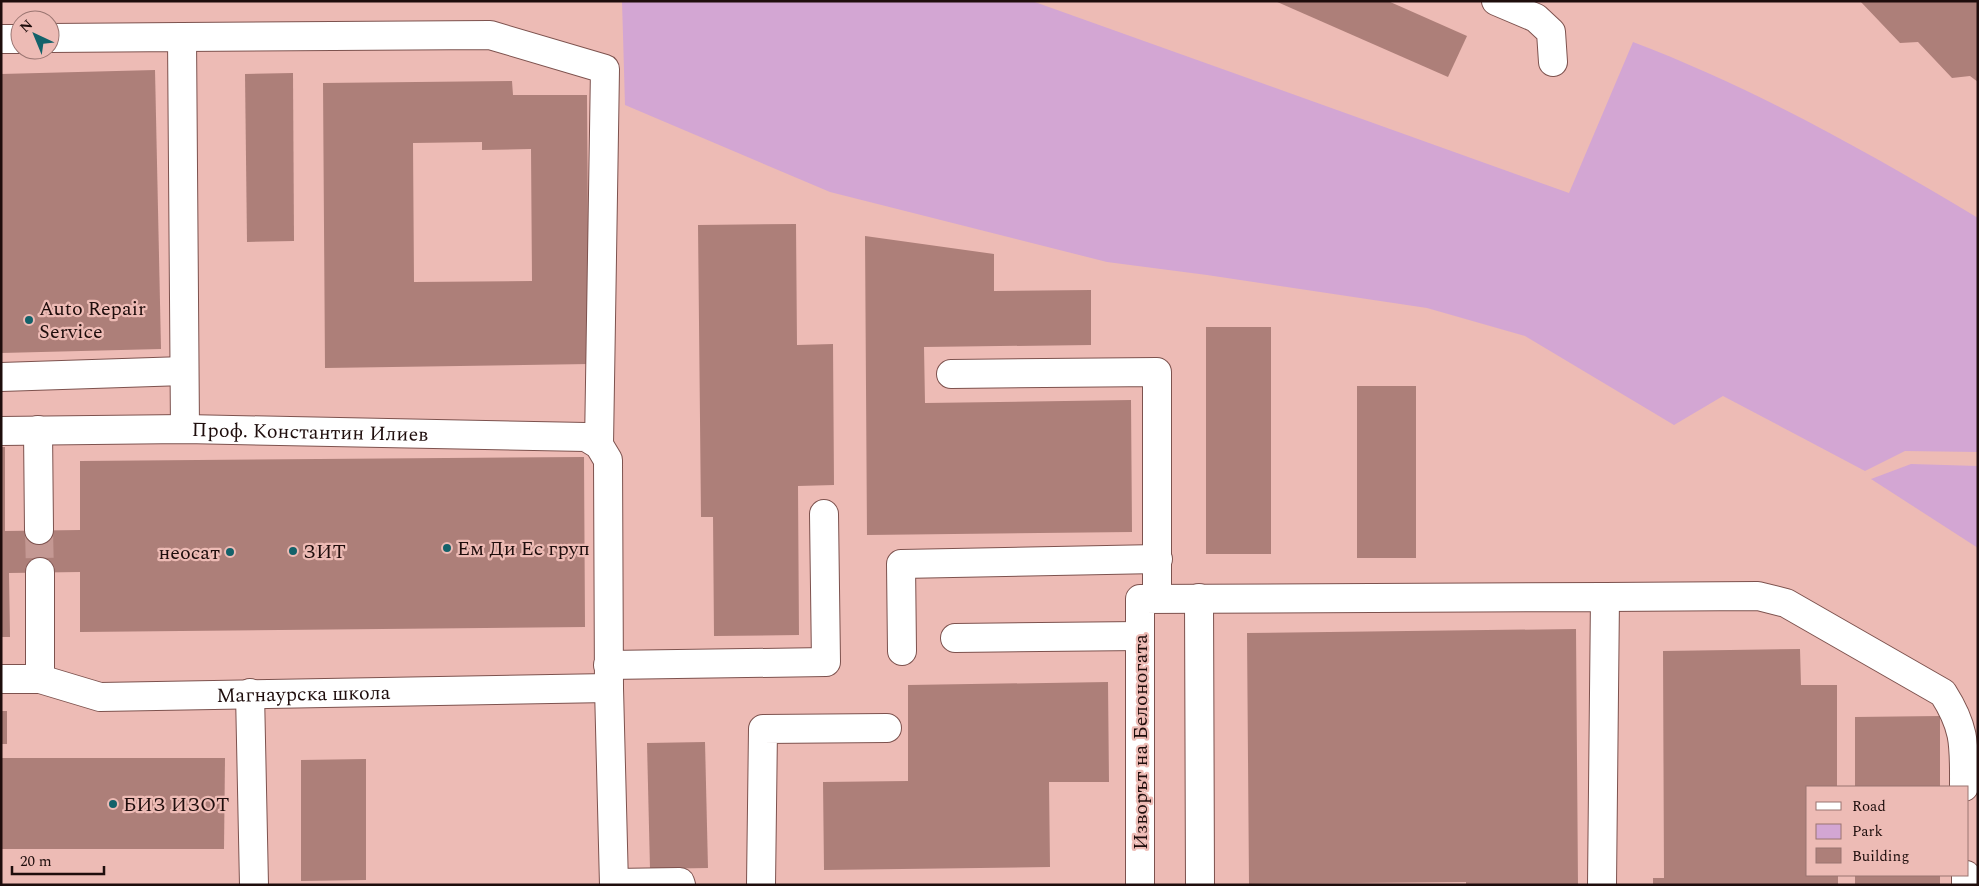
<svg xmlns="http://www.w3.org/2000/svg" width="1979" height="886" viewBox="0 0 1979 886" font-family="Spectral,serif">
	<style>
		.green { fill: #d3a6d3 }
		.building { fill: #ad7f79; fill-rule: evenodd }
		.lines { fill: none; stroke-linecap: round; stroke-linejoin: round }
		.minor-tunnel { stroke: #c49893; stroke-width: 28; stroke-dasharray: 28 14; stroke-linecap: butt }
		.minor-casing { stroke: #7d524e; stroke-width: 30 }
		.minor { stroke: #fff; stroke-width: 28 }
		.poi-dot { fill: #13626a; stroke: #edbbb5; stroke-width: 2 }
		.labels { text-anchor: middle; stroke-width: 4.5; stroke-linejoin: round; paint-order: stroke }
		.poi-label { font-size: 20px; fill: #1e0d0c; stroke: #edbbb5; text-anchor: start }
		.street-label { font-size: 20px; fill: #1e0d0c; stroke: #edbbb5 }
	</style>
	<rect width="100%" height="100%" fill="#edbbb5"/>
	<g class="green">
		<path d="M622,1h410l537,192 64,-151c121,46 235,110 345,176v234l-73,-1 -40,20 -142,-75 -49,29 -149,-89 -98,-28 -220,-33 -100,-13 -277,-70 -205,-87z"/>
		<polygon points="1911,464 1978,466 1978,548 1871,479"/>
	</g>
	<g class="building">
		<polygon points="1275,1 1388,1 1467,36 1448,77"/>
		<polygon points="1860,1 1978,1 1978,82 1970,76 1952,78 1918,42 1900,43"/>
		<polygon points="155,70 161,349 1,353 1,74"/>
		<polygon points="293,73 294,241 247,242 245,74"/>
		<path d="M512,81l1,14h74l2,269 -264,4 -2,-285zM482,142v8l49,-1 1,132 -118,1 -1,-139z"/>
		<polygon points="796,224 797,345 833,344 834,485 798,486 799,635 714,636 713,517 701,517 698,225"/>
		<polygon points="865,236 994,254 994,291 1091,290 1091,345 924,347 925,403 1131,400 1132,532 867,535"/>
		<rect x="1206" y="327" width="65" height="227"/>
		<rect x="1357" y="386" width="59" height="172"/>
		<polygon points="1,447 5,447 5,531 80,530 80,461 584,457 585,627 80,632 80,572 9,573 10,637 1,637"/>
		<polygon points="1576,629 1578,885 1466,885 1466,882 1249,884 1247,633"/>
		<polygon points="1800,649 1801,685 1837,685 1837,787 1808,787 1808,875 1838,875 1838,885 1653,885 1653,878 1664,878 1663,651"/>
		<polygon points="1108,682 1109,782 1049,782 1050,867 824,870 823,782 908,781 908,685"/>
		<rect x="1" y="711" width="6" height="33"/>
		<polygon points="1940,716 1940,787 1855,787 1855,717"/>
		<polygon points="705,742 708,868 650,869 647,743"/>
		<polygon points="1,758 225,758 224,849 1,849"/>
		<polygon points="366,759 366,880 301,881 301,760"/>
		<rect x="1855" y="875" width="85" height="10"/>
	</g>
	<g class="lines">
		<polyline class="minor-tunnel" points="39,530 40,572"/>
		<defs>
			<g id="minor">
				<polyline points="1496,1 1536,18 1551,32 1553,62"/>
				<polyline points="182,37 490,35 605,69 599,445"/>
				<polyline points="50,38 182,37 185,429"/>
				<polyline points="1,39 20,39"/>
				<polyline points="951,374 1157,372 1157,598"/>
				<polyline points="1,377 184,371"/>
				<polyline points="38,430 39,530"/>
				<path id="s1" d="M1,431l184,-2 401,8 13,8 9,15 1,228 5,197"/>
				<path d="M1605,597l153,-1 28,7 157,90c23,36 21,53 21,94"/>
				<polyline points="1199,598 1200,885"/>
				<polyline points="955,638 1140,636"/>
				<polyline points="902,651 901,564 1158,559"/>
				<polyline points="608,665 826,662 824,514"/>
				<path id="s2" d="M1,679h39l60,18 509,-9"/>
				<polyline points="40,679 40,572"/>
				<polyline points="250,693 254,885"/>
				<polyline points="1966,875 1966,885"/>
				<polyline points="614,883 680,882 681,885"/>
				<polyline points="761,885 763,729 887,728"/>
				<polyline points="1140,885 1140,599 1605,597 1602,885"/>
			</g>
		</defs>
		<use href="#minor" class="minor-casing"/>
		<use href="#minor" class="minor"/>
	</g>
	<g class="poi-dot">
		<circle cx="29" cy="320" r="5"/>
		<circle cx="447" cy="548" r="5"/>
		<circle cx="293" cy="551" r="5"/>
		<circle cx="230" cy="552" r="5"/>
		<circle cx="113" cy="804" r="5"/>
	</g>
	<g class="labels">
		<g class="poi-label">
			<text x="39" y="315">Auto Repair<tspan x="39" dy="23">Service</tspan></text>
			<text x="457" y="555">Ем Ди Ес груп</text>
			<text x="303" y="558">ЗИТ</text>
			<text x="220" y="559" text-anchor="end">неосат</text>
			<text x="123" y="811">БИЗ ИЗОТ</text>
		</g>
		<g class="street-label">
			<text dy="7" stroke="none"><textPath href="#s1" startOffset="309">Проф. Константин Илиев</textPath></text>
			<text dy="7" stroke="none"><textPath href="#s2" startOffset="305">Магнаурска школа</textPath></text>
			<text transform="translate(1140 742) rotate(-90)" y="7">Изворът на Белоногата</text>
		</g>
	</g>
	<rect width="1979" height="886" fill="none" stroke="#1e0d0c" stroke-width="5"/>
	<rect x="1806" y="786" width="162" height="90" fill="#edbbb5" stroke="#9a7571"/>
	<rect x="1816" y="802" width="25" height="8" fill="#ffffff" stroke="#9a7571"/>
	<text x="1852" y="811" font-size="15" fill="#1e0d0c">Road</text>
	<rect x="1816" y="824" width="25" height="15" fill="#d3a6d3" stroke="#9a7571"/>
	<text x="1852" y="836" font-size="15" fill="#1e0d0c">Park</text>
	<rect x="1816" y="848" width="25" height="15" fill="#ad7f79" stroke="#9a7571"/>
	<text x="1852" y="861" font-size="15" fill="#1e0d0c">Building</text>
	<g transform="translate(35 35) rotate(316)"><circle r="24" fill="#edbbb5" stroke="#9a7571"/>
	<path d="M0-4L9 19L0 12L-9 19Z" fill="#13626a"/>
	<text y="-8" font-size="14" font-weight="bold" text-anchor="middle" fill="#1e0d0c">N</text>
	</g>
	<path d="M12 866v8h92v-8" fill="none" stroke="#1e0d0c" stroke-width="2.5"/>
	<text x="20" y="866" font-size="15" fill="#1e0d0c" stroke="#edbbb5" stroke-width="4" paint-order="stroke">20 m</text>
</svg>
